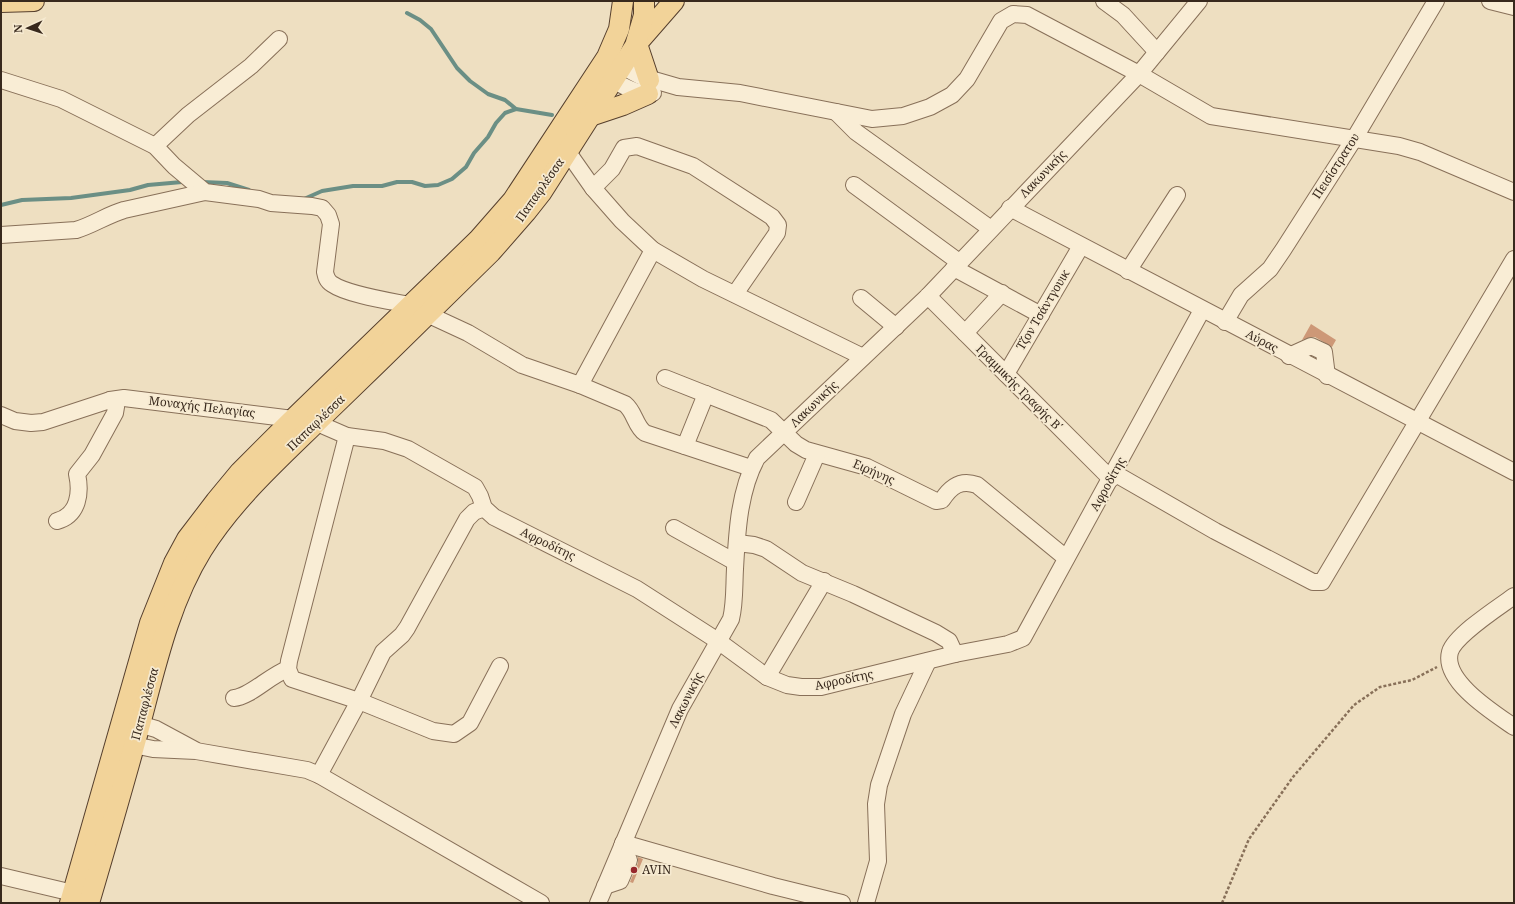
<svg xmlns="http://www.w3.org/2000/svg" width="1515" height="904" viewBox="0 0 1515 904" font-family="'Noto Serif',serif">
	<style>
		.lines { fill: none; stroke-linecap: round; stroke-linejoin: round }
		.stream { stroke: #6b8f85; stroke-width: 4 }
		.building { fill: #cd9877 }
		.minor-casing { stroke: #887059; stroke-width: 18 }
		.major-casing { stroke: #563f2d; stroke-width: 22 }
		.path { stroke: #887059; stroke-width: 2.5; stroke-dasharray: 3 2; stroke-linecap: butt }
		.minor { stroke: #f9edd5; stroke-width: 16 }
		.major { stroke: #f2d399; stroke-width: 20 }
		.poi-dot { fill: #97282d; stroke: #f6ead1; stroke-width: 1.5 }
		.labels { text-anchor: middle; stroke-width: 3.5; stroke-linejoin: round; paint-order: stroke }
		.street-label { font-size: 12px; fill: #38291d; stroke: #f6ead1 }
		.poi-label { font-size: 12px; fill: #38291d; stroke: #f6ead1; text-anchor: start }
	</style>
	<rect width="100%" height="100%" fill="#eedfc1"/>
	<g class="lines">
		<g class="stream">
			<polyline points="407,13 420,20 431,29 457,68 470,81 488,94 505,100 516,109 552,115"/>
			<polyline points="202,182 227,183 249,190"/>
			<polyline points="304,199 322,191 353,186 382,186 397,182 412,182 425,186 438,185 452,179 466,167 474,153 488,137 496,123 505,113 516,109"/>
			<polyline points="1,205 22,200 71,198 130,190 148,185 182,182"/>
		</g>
	</g>
	<g class="building">
		<polygon points="1311,324 1336,340 1332,347 1315,337 1311,337 1302,340"/>
		<polygon points="638,857 643,859 633,883 630,882 638,863"/>
	</g>
	<g class="lines">
		<defs>
			<g id="minor">
				<polyline points="1104,1 1123,15 1157,52"/>
				<polyline points="1490,1 1514,7"/>
				<polyline points="612,61 640,76 678,87 740,93 872,119 903,116 930,107 952,95 967,79 1001,21 1013,14 1027,15 1139,74 1211,116 1399,146 1420,152 1514,192"/>
				<path d="M603,74c15,9 32,21 50,19"/>
				<path d="M1,80l60,19 94,47 19,20 31,26 54,7 12,4 41,3 10,2 6,7 3,9 -6,48c1,5 2,9 7,12 16,11 58,17 78,21"/>
				<polyline points="836,112 856,132 991,229"/>
				<polyline points="155,146 188,115 251,66 279,39"/>
				<polyline points="567,151 593,188 622,221 653,250 703,279 863,357"/>
				<polyline points="854,185 959,262"/>
				<polyline points="593,188 612,169 624,148 637,146 693,166 772,217 778,225 777,233 735,294"/>
				<polyline points="1010,208 1514,472"/>
				<path d="M1,235l75,-5c17,-5 31,-15 48,-20l81,-18"/>
				<polyline points="954,268 1041,315"/>
				<polyline points="1128,271 1177,195"/>
				<polyline points="928,296 1111,479"/>
				<polyline points="861,298 896,327"/>
				<path d="M427,314l41,19 54,32 58,20 45,19c10,8 10,22 20,29l106,35"/>
				<polyline points="1225,322 1241,295 1270,269 1283,250 1354,139 1436,1"/>
				<polyline points="965,333 1002,293"/>
				<polyline points="1289,356 1311,346 1324,352 1327,376"/>
				<polyline points="1006,374 1081,246"/>
				<path d="M665,378l106,42 25,24 10,6 61,17 69,34 6,-1c9,-14 19,-21 35,-15l89,73"/>
				<polyline points="580,385 653,250"/>
				<polyline points="1,415 15,421 31,423 43,422 110,400 124,398 293,419"/>
				<polyline points="317,423 347,436 384,441 408,449 475,487 480,496 484,508 494,517 637,589 718,641 767,677 787,685 801,687 821,687 955,654 1008,644 1023,638 1202,310"/>
				<polyline points="347,436 289,661 288,669 292,679 359,701 433,731 454,734 470,723 500,666"/>
				<polyline points="685,446 706,394"/>
				<polyline points="1114,473 1215,531 1313,582 1322,582 1514,259"/>
				<polyline points="796,502 817,454"/>
				<path d="M57,521c22,-6 24,-29 20,-47l15,-19 23,-42 1,-6 -6,-7"/>
				<polyline points="674,528 735,562"/>
				<polyline points="737,543 754,545 766,549 802,573 853,594 936,633 949,641 955,654"/>
				<path d="M1514,596c-15,11 -59,39 -64,56 -8,29 44,61 64,75"/>
				<polyline points="767,677 824,581"/>
				<path d="M234,698c16,-1 36,-23 54,-29"/>
				<polyline points="129,721 156,729 195,750"/>
				<polyline points="124,743 153,749 196,751 307,770 319,775 541,903"/>
				<polyline points="319,775 359,701 383,652 402,635 407,628 467,519 474,512 484,508"/>
				<polyline points="623,843 773,886 842,903"/>
				<polyline points="1,876 73,893"/>
				<polyline points="605,886 620,881 629,860 622,846"/>
				<path d="M598,903l82,-194 51,-90c4,-16 3,-33 4,-50 2,-37 4,-78 22,-111l171,-162 211,-222 60,-73"/>
				<polyline points="866,903 878,861 876,804 879,785 903,714 928,661"/>
			</g>
			<g id="major">
				<polyline points="1,2 34,1"/>
				<polyline points="640,40 674,1"/>
				<polyline points="637,44 649,80"/>
				<polyline points="590,116 623,105 648,94"/>
				<polyline points="70,903 150,623 174,563 187,539 216,501 240,472 289,423 478,240 513,200 607,57 619,29 623,1"/>
				<path d="M89,903c17,-58 34,-116 50,-175 16,-60 30,-125 63,-178 31,-50 77,-91 119,-132 57,-55 113,-110 170,-166l35,-40 15,-19 94,-147 9,-31v-14"/>
			</g>
		</defs>
		<use href="#minor" class="minor-casing"/>
		<use href="#major" class="major-casing"/>
		<polyline class="path" points="1222,903 1249,839 1293,777 1354,705 1380,687 1412,680 1437,667"/>
		<use href="#minor" class="minor"/>
		<use href="#major" class="major"/>
	</g>
	<circle class="poi-dot" cx="634" cy="870" r="4"/>
	<g class="labels">
		<g class="street-label">
			<text transform="translate(1336 166) rotate(-57)" y="4">Πεισίστρατου</text>
			<text transform="translate(1043 174) rotate(-46)" y="4">Λακωνικής</text>
			<text transform="translate(540 190) rotate(-55)" y="4">Παπαφλέσσα</text>
			<text transform="translate(1043 310) rotate(-59)" y="4">Τζον Τσάντγουικ</text>
			<text transform="translate(1262 341) rotate(28)" y="4">Αύρας</text>
			<text transform="translate(1019 388) rotate(45)" y="4">Γραμμικής Γραφής Β΄</text>
			<text transform="translate(814 404) rotate(-44)" y="4">Λακωνικής</text>
			<text transform="translate(202 407) rotate(7)" y="4">Μοναχής Πελαγίας</text>
			<text transform="translate(316 423) rotate(-44)" y="4">Παπαφλέσσα</text>
			<text transform="translate(874 472) rotate(24)" y="4">Ειρήνης</text>
			<text transform="translate(1108 484) rotate(-61)" y="4">Αφροδίτης</text>
			<text transform="translate(548 544) rotate(26)" y="4">Αφροδίτης</text>
			<text transform="translate(844 680) rotate(-12)" y="4">Αφροδίτης</text>
			<text transform="translate(686 700) rotate(-63)" y="4">Λακωνικής</text>
			<text transform="translate(145 704) rotate(-75)" y="4">Παπαφλέσσα</text>
		</g>
		<g class="poi-label">
			<text x="642" y="874">AVIN</text>
		</g>
	</g>
	<rect width="1515" height="904" fill="none" stroke="#38291d" stroke-width="4"/>
	<g transform="translate(28 28) rotate(267)" stroke="#f6ead1" stroke-width="3" paint-order="stroke">
	<path d="M0-3L7 15L0 10L-7 15Z" fill="#38291d"/>
	<text y="-6" font-size="11" font-weight="bold" text-anchor="middle" fill="#38291d">N</text>
	</g>
</svg>
